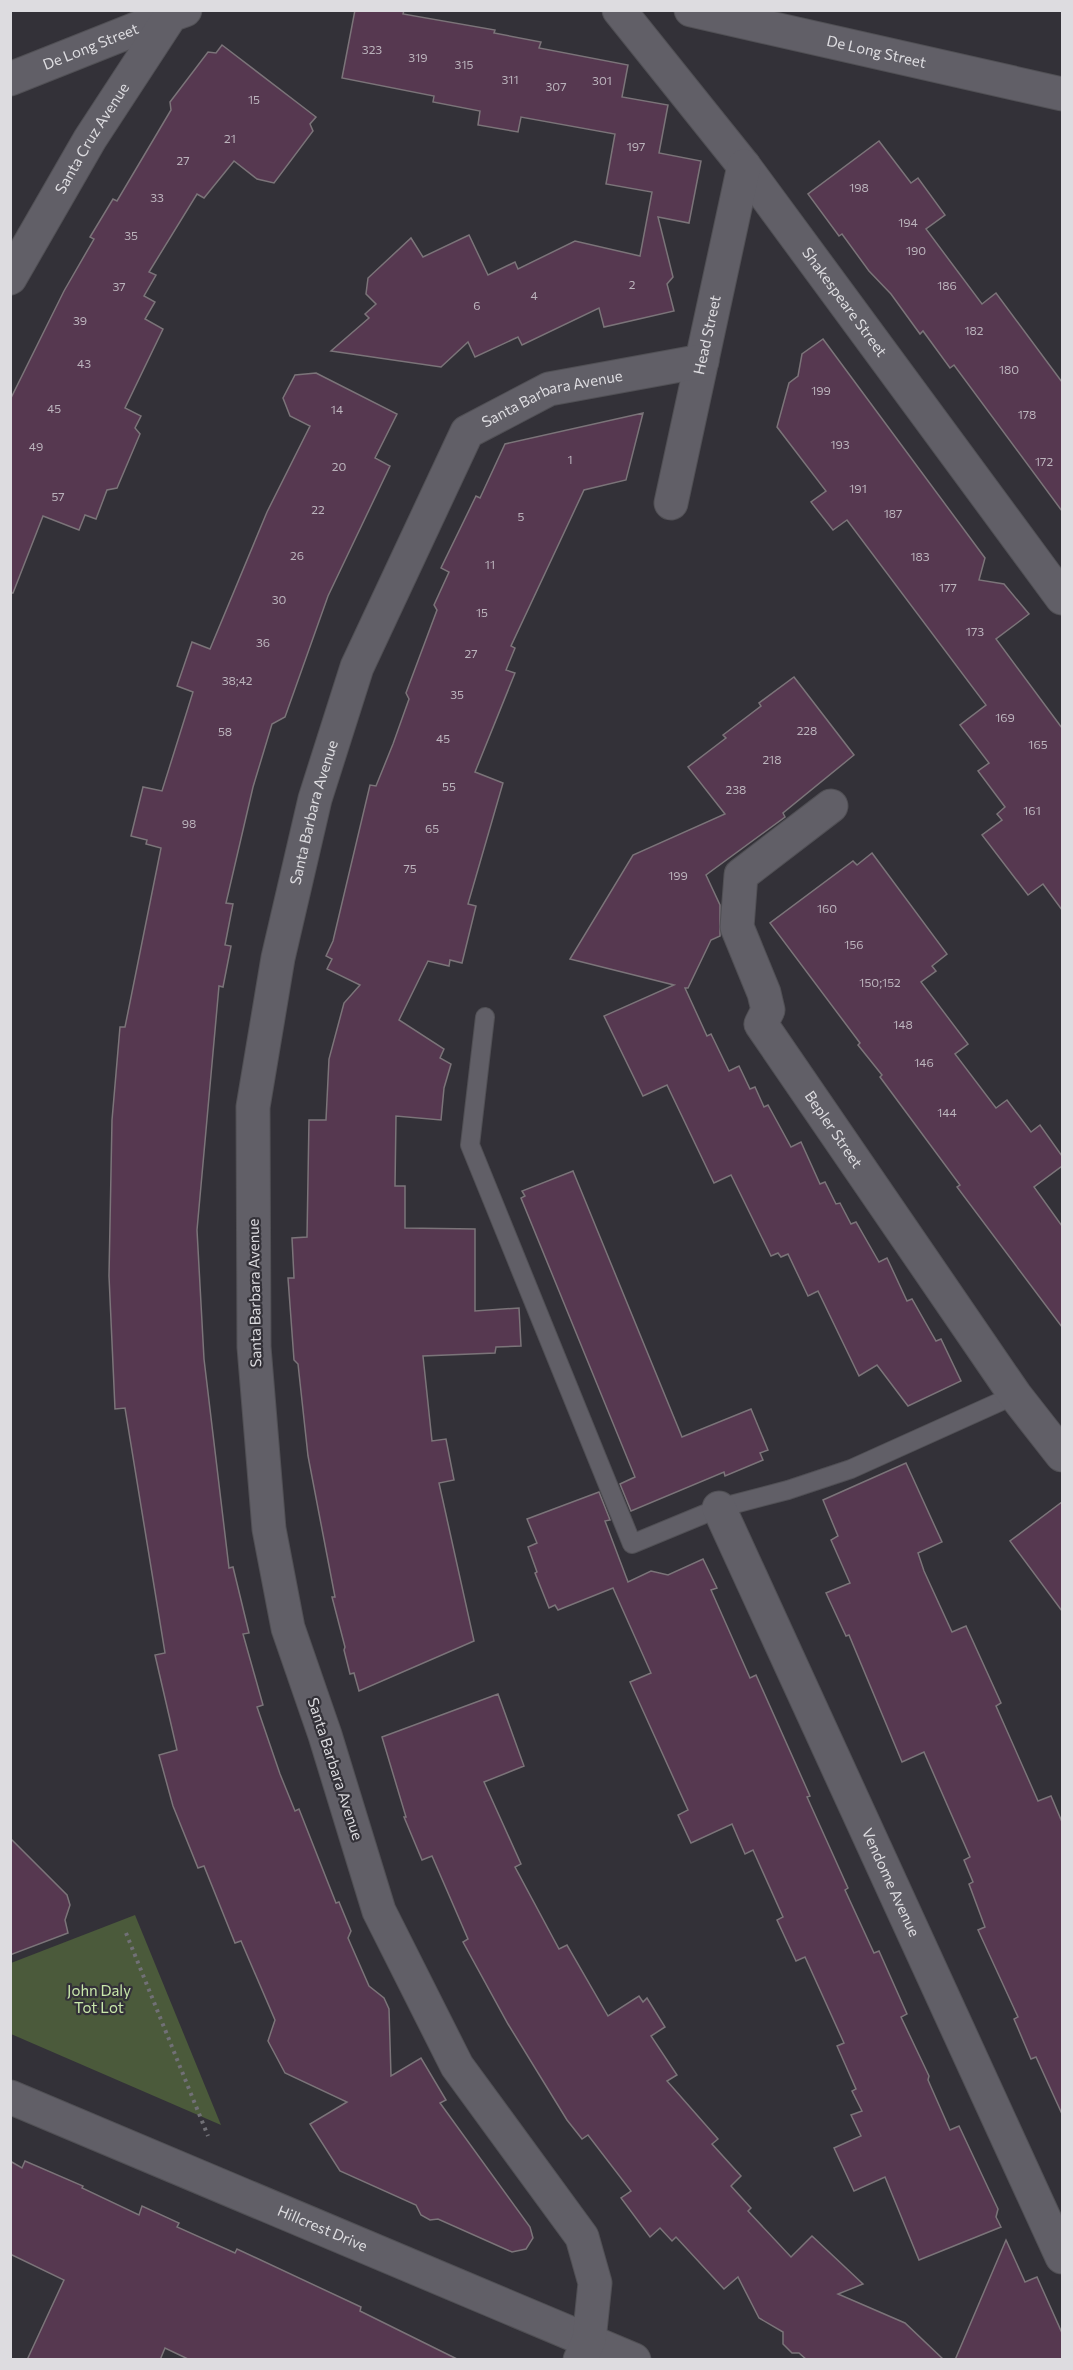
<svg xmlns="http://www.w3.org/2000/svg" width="1073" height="2370" viewBox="0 0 1073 2370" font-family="Commissioner,sans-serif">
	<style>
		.green { fill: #4b5a3b }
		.building { fill: #563850; stroke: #7b7479; stroke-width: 1.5 }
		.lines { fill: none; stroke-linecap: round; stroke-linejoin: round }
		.service-casing { stroke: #515055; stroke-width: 20 }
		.minor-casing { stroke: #515055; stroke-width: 35 }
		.path { stroke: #717076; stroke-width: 4; stroke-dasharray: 3 4.5; stroke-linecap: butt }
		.service { stroke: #615f67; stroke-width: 18 }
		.minor { stroke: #615f67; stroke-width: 33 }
		.labels { text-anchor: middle; stroke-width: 4.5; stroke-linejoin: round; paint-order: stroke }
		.number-label { font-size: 12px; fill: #bbb3bc }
		.street-label { font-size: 15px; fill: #dddce0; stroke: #333138 }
		.park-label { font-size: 15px; fill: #c8e7aa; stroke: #333138 }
	</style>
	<rect width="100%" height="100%" fill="#333138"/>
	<polygon class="green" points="135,1915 221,2125 11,2034 11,1963"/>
	<g class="building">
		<polygon points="355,10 404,10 403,14 495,30 494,33 541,42 539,48 628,65 622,97 668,105 659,153 701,161 689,223 658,217 673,277 667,284 674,311 604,327 599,308 522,345 518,337 475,357 468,342 441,367 331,351 369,318 365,314 376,304 366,294 368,278 411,238 423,257 469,235 488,275 515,262 518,269 575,241 640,256 652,192 606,184 615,134 521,117 518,132 478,125 480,111 433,102 434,96 342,78"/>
		<polygon points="222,45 316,117 310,124 313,131 274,183 257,179 234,161 204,198 197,194 149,272 156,275 144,296 155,302 145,319 163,329 125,408 141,416 135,428 140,434 117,488 107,490 96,519 85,515 79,530 43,516 13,593 10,593 10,400 64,291 94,239 90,237 113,199 117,201 171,110 170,102 208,52 216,53"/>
		<polygon points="879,141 911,183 918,178 945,215 926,229 982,304 996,293 1062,382 1062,511 954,365 950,368 923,331 920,334 891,294 869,271 842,234 839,236 808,194"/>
		<polygon points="823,339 985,558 979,580 1004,584 1029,614 996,639 1062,728 1062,910 1043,884 1028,895 982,835 1002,820 997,814 1005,807 978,771 989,763 960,725 986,705 847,520 833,530 811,502 826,491 777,427 789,383 798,376 802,354"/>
		<polygon points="316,373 397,414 375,458 390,466 328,596 285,717 272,724 253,787 226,903 233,904 225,945 231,946 223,987 219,986 197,1230 204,1359 229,1568 233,1567 249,1633 243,1634 263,1705 257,1707 280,1774 295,1811 299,1809 336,1903 339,1902 351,1931 348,1938 369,1986 384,1998 389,2009 391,2076 421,2058 446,2100 440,2103 530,2227 533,2238 526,2249 512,2252 438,2219 430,2220 421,2215 416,2205 340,2171 310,2124 347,2102 285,2073 268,2041 275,2020 241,1941 235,1943 204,1866 198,1868 173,1806 159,1755 177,1750 155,1655 165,1653 125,1408 115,1409 109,1276 112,1120 120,1027 125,1027 161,848 146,844 147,840 131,836 143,787 162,791 193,692 177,686 192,642 210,649 267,512 310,426 290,416 283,398 295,375"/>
		<polygon points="643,413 626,480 584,490 511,646 515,648 506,670 515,673 475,772 503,783 468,904 476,906 462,963 450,960 449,966 428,961 399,1020 444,1049 440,1058 451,1064 444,1088 441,1120 396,1116 395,1186 405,1186 405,1228 475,1229 475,1311 519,1308 521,1346 496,1347 495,1353 423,1356 432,1441 446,1439 454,1480 439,1483 474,1641 359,1691 354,1673 350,1674 344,1650 345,1647 332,1597 335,1597 308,1456 298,1364 294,1360 288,1278 294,1278 292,1238 307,1237 309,1120 326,1120 329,1059 344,1003 360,985 327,969 332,959 326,956 333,941 370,785 376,786 393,744 409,699 406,693 437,610 434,605 449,572 441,568 476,496 480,498 505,444"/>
		<polygon points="794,677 854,755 783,813 785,817 706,875 720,905 720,936 711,940 688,988 685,988 707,1036 711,1034 729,1071 739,1066 750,1089 755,1087 764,1107 768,1105 791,1147 801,1142 820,1184 825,1182 836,1204 840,1203 851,1224 856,1222 879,1262 887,1258 907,1301 912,1299 936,1341 941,1339 961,1381 908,1406 877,1365 859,1376 818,1291 808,1296 788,1254 781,1257 778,1253 771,1256 731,1175 714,1183 667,1085 643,1096 604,1016 674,985 570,959 633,855 725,814 688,767 726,738 723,735 761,706 759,703"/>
		<polygon points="872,853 947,954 932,966 936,971 921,982 968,1044 955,1054 996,1108 1007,1100 1031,1132 1040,1125 1062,1156 1062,1166 1034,1187 1062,1226 1062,1327 957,1187 960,1185 880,1077 882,1075 858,1045 860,1043 770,923 853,861 857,865"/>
		<polygon points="573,1171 682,1437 751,1409 768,1450 760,1453 763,1460 725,1476 724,1472 631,1511 620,1484 635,1477 521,1198 525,1196 522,1191"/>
		<polygon points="906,1463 942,1542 918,1553 924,1571 952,1632 966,1626 1001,1703 996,1706 1038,1801 1051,1796 1062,1822 1062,2114 1036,2057 1031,2059 1014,2019 1018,2017 978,1930 985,1927 969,1884 973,1882 964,1860 970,1857 924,1752 902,1762 849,1635 846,1636 826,1593 850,1583 831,1540 838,1536 823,1500"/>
		<polygon points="599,1492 610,1520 605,1521 628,1582 651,1571 668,1575 703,1559 717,1588 711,1590 750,1678 756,1675 810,1796 807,1797 848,1888 845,1890 874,1953 879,1951 907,2014 901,2017 929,2076 928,2080 950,2130 959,2126 998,2209 996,2217 1001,2227 919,2260 885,2177 854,2191 834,2148 861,2136 851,2115 862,2111 852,2091 856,2089 837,2046 844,2043 805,1957 796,1961 777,1920 783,1917 753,1850 745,1854 732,1824 691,1843 678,1815 688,1810 630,1682 651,1673 613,1588 558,1610 555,1605 549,1608 535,1573 537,1572 528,1547 537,1543 527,1519"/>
		<polygon points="1062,1502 1062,1611 1010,1541"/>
		<polygon points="498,1694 524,1766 484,1782 521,1864 515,1867 559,1949 567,1945 608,2016 639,1996 643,2002 647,1998 665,2027 651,2036 677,2075 667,2081 718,2139 712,2144 741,2176 731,2186 751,2208 748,2211 791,2257 812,2236 863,2284 838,2294 905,2323 944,2360 807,2360 799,2353 792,2353 783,2344 783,2332 759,2318 738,2277 724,2289 676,2237 672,2241 660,2228 650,2237 621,2198 631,2191 588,2135 582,2139 567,2120 508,2024 463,1942 468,1939 432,1856 422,1860 404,1817 406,1817 382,1737"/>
		<polygon points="10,1838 67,1895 70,1905 65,1920 68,1933 10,1955"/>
		<polygon points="10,2161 22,2168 25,2161 83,2186 82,2188 139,2215 142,2206 179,2223 177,2227 235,2253 237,2249 361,2307 360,2311 459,2360 190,2360 165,2348 160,2360 27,2360 64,2280 10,2254"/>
		<polygon points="1006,2240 1025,2282 1037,2277 1062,2333 1062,2360 955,2360"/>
	</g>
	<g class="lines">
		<defs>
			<polyline id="service" points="485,1017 470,1145 632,1544 719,1508 788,1490 851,1469 1015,1395"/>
			<g id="minor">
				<path id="s1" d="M619,10l125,156 318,432"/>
				<path id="s2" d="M691,10l371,84"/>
				<path id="s3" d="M10,79l161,-64"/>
				<path id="s4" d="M10,278l80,-139 81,-124 14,-5"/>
				<path id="s5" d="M671,503l73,-337"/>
				<path id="s6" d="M831,806l-90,69 -4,52 27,66 4,17 -7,14 254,371 47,60"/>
				<path id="s7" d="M719,1508l343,749"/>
				<path id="s8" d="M10,2097l624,263"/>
				<path id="s9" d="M580,2360l9,-20 6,-57 -13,-46 -125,-171 -78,-155 -54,-176 -37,-107 -19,-99 -15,-182 -1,-240 25,-149 37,-159 42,-132 110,-235 82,-43 153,-28"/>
			</g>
		</defs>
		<use href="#service" class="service-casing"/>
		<use href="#minor" class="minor-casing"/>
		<polyline class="path" points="126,1933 208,2136"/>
		<use href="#service" class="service"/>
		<use href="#minor" class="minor"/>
	</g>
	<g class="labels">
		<g class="number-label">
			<text x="372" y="54">323</text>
			<text x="418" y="62">319</text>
			<text x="464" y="69">315</text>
			<text x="510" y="84">311</text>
			<text x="602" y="85">301</text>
			<text x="556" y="91">307</text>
			<text x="254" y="104">15</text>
			<text x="230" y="143">21</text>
			<text x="636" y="151">197</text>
			<text x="183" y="165">27</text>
			<text x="859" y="192">198</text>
			<text x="157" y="202">33</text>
			<text x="908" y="227">194</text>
			<text x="131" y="240">35</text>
			<text x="916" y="255">190</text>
			<text x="632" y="289">2</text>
			<text x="947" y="290">186</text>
			<text x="119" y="291">37</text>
			<text x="534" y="300">4</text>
			<text x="477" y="310">6</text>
			<text x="80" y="325">39</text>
			<text x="974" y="335">182</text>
			<text x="84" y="368">43</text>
			<text x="1009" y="374">180</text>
			<text x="821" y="395">199</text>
			<text x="54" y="413">45</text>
			<text x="337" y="414">14</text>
			<text x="1027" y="419">178</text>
			<text x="840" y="449">193</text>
			<text x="36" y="451">49</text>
			<text x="570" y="464">1</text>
			<text x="1044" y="466">172</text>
			<text x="339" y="471">20</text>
			<text x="858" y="493">191</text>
			<text x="58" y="501">57</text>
			<text x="318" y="514">22</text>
			<text x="893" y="518">187</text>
			<text x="521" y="521">5</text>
			<text x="297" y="560">26</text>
			<text x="920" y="561">183</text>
			<text x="490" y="569">11</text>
			<text x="948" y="592">177</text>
			<text x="279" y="604">30</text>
			<text x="482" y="617">15</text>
			<text x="975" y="636">173</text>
			<text x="263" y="647">36</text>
			<text x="471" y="658">27</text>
			<text x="237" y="685">38;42</text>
			<text x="457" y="699">35</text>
			<text x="1005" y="722">169</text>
			<text x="807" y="735">228</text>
			<text x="225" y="736">58</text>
			<text x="443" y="743">45</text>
			<text x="1038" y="749">165</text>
			<text x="772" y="764">218</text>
			<text x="449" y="791">55</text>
			<text x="736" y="794">238</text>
			<text x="1032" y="815">161</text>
			<text x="189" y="828">98</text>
			<text x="432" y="833">65</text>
			<text x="410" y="873">75</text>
			<text x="678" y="880">199</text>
			<text x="827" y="913">160</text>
			<text x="854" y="949">156</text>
			<text x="880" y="987">150;152</text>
			<text x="903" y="1029">148</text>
			<text x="924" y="1067">146</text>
			<text x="947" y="1117">144</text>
		</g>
		<g class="street-label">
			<text dy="5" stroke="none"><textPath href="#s3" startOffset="87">De Long Street</textPath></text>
			<text dy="5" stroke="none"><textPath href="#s2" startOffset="190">De Long Street</textPath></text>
			<text dy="5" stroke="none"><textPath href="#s4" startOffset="162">Santa Cruz Avenue</textPath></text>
			<text dy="5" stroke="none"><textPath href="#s1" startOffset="369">Shakespeare Street</textPath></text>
			<text dy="5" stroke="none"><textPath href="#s5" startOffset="172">Head Street</textPath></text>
			<text dy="5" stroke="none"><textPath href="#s9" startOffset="2138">Santa Barbara Avenue</textPath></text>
			<text dy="5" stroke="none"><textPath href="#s9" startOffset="1634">Santa Barbara Avenue</textPath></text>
			<text dy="5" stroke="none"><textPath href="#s6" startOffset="398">Bepler Street</textPath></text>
			<text transform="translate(255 1293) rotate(-91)" y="5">Santa Barbara Avenue</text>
			<text transform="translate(335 1769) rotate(72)" y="5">Santa Barbara Avenue</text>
			<text dy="5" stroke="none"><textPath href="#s7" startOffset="412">Vendome Avenue</textPath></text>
			<text dy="5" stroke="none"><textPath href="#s8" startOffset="339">Hillcrest Drive</textPath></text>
		</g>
		<g class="park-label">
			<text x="99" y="1996">John Daly<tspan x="99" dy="17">Tot Lot</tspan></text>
		</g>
	</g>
	<rect width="1073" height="2370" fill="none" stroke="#dddce0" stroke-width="24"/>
</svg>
